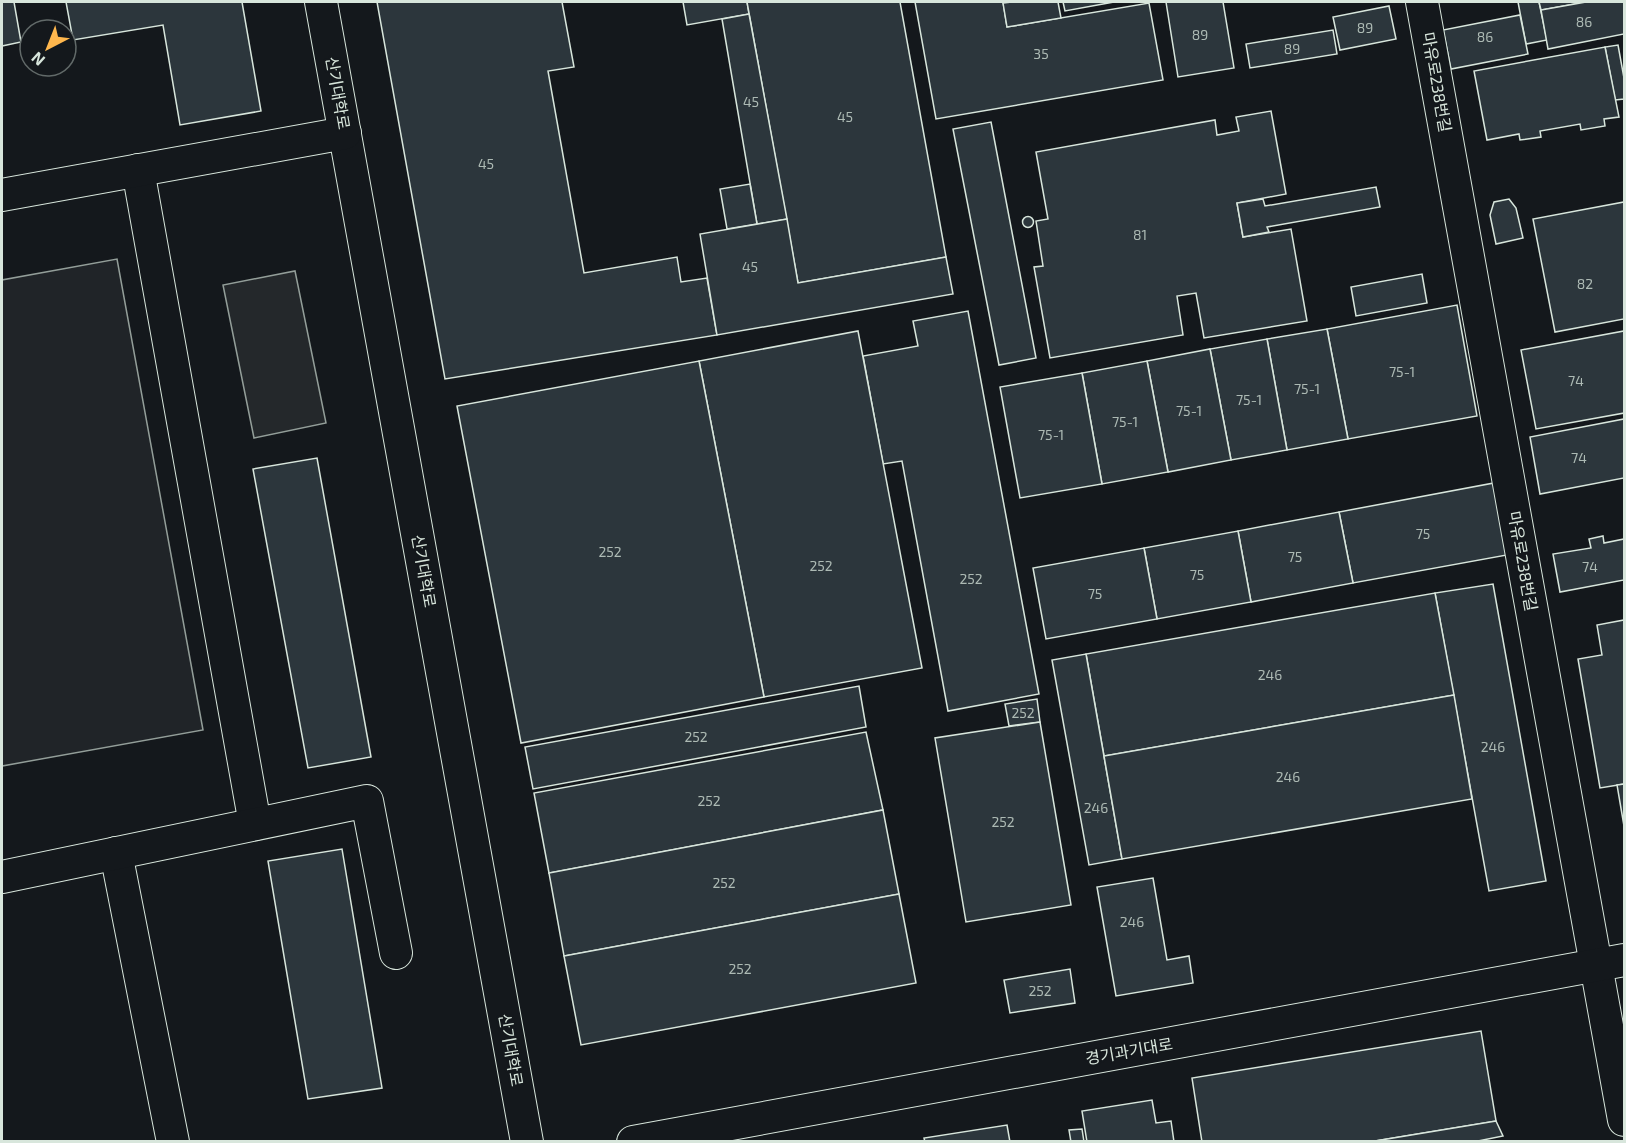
<svg xmlns="http://www.w3.org/2000/svg" width="1626" height="1143" viewBox="0 0 1626 1143" font-family="'Exo 2','Noto Sans KR',sans-serif">
	<style>
		.green { fill: #202428; stroke: #939e99; stroke-width: 1.5 }
		.parking { fill: #24282b; stroke: #939e99; stroke-width: 1.5 }
		.building { fill: #2c363c; stroke: #d8e6dc; stroke-width: 1.5 }
		.lines { fill: none; stroke-linecap: round; stroke-linejoin: round }
		.minor-casing { stroke: #d8e6dc; stroke-width: 34 }
		.minor { stroke: #14181c; stroke-width: 32 }
		.labels { text-anchor: middle; stroke-width: 4.5; stroke-linejoin: round; paint-order: stroke }
		.number-label { font-size: 14px; fill: #adbab4 }
		.street-label { font-size: 16px; fill: #d8e6dc; stroke: #14181c }
	</style>
	<rect width="100%" height="100%" fill="#14181c"/>
	<polygon class="green" points="117,259 203,730 2,766 2,280"/>
	<polygon class="parking" points="295,271 326,423 254,438 223,285"/>
	<g class="building">
		<polygon points="2,2 14,2 21,42 2,46"/>
		<polygon points="66,2 242,2 261,111 180,125 163,25 73,40"/>
		<polygon points="377,2 562,2 574,67 548,71 584,273 677,257 681,282 707,278 717,335 445,379"/>
		<polygon points="683,2 747,2 749,14 687,25"/>
		<polygon points="747,2 900,2 946,257 798,283"/>
		<polygon points="915,2 1003,2 1007,27 1149,3 1163,80 936,119"/>
		<polygon points="1012,2 1058,2 1061,18 1007,27 1003,3"/>
		<polygon points="1063,2 1114,2 1065,11"/>
		<polygon points="1166,2 1223,2 1234,68 1178,77"/>
		<polygon points="1518,2 1539,2 1547,40 1526,44"/>
		<polygon points="1539,2 1586,2 1541,10"/>
		<polygon points="1586,2 1624,2 1624,34 1548,49 1541,10"/>
		<polygon points="1389,6 1396,39 1340,50 1333,17"/>
		<polygon points="749,14 787,219 757,224 722,19"/>
		<polygon points="1520,15 1528,54 1451,69 1443,30"/>
		<polygon points="1333,30 1337,54 1250,68 1246,44"/>
		<polygon points="1618,45 1624,78 1624,99 1615,100 1605,47"/>
		<polygon points="1605,47 1619,117 1604,119 1605,126 1581,130 1580,124 1540,131 1541,137 1520,140 1519,134 1487,140 1474,71"/>
		<polygon points="1271,111 1286,194 1237,203 1243,237 1291,229 1307,321 1204,338 1196,293 1177,296 1183,335 1050,358 1034,267 1043,266 1036,221 1048,219 1036,152 1215,120 1217,135 1239,131 1236,117"/>
		<polygon points="991,122 1036,358 999,365 953,129"/>
		<polygon points="750,184 757,224 727,229 720,189"/>
		<polygon points="1376,187 1380,207 1267,227 1269,232 1243,237 1237,203 1263,199 1265,206"/>
		<polygon points="1509,199 1516,208 1523,238 1496,244 1490,215 1494,202"/>
		<polygon points="1624,202 1624,319 1555,332 1533,219"/>
		<circle cx="1028" cy="222" r="5.5"/>
		<polygon points="787,219 798,283 946,257 953,294 717,335 700,234"/>
		<polygon points="1422,274 1427,303 1356,316 1351,287"/>
		<polygon points="1457,305 1477,416 1348,439 1327,329"/>
		<polygon points="968,311 1039,694 948,711 902,461 883,464 863,356 918,346 913,321"/>
		<polygon points="1327,329 1348,439 1287,450 1267,339"/>
		<polygon points="858,331 922,668 764,697 699,361"/>
		<polygon points="1624,331 1624,413 1536,429 1521,350"/>
		<polygon points="1267,339 1287,450 1231,460 1210,349"/>
		<polygon points="1210,349 1231,460 1168,472 1147,361"/>
		<polygon points="699,361 764,697 521,743 457,406"/>
		<polygon points="1147,361 1168,472 1102,484 1082,373"/>
		<polygon points="1082,373 1102,484 1020,498 1000,387"/>
		<polygon points="1624,419 1624,478 1540,494 1530,437"/>
		<polygon points="317,458 371,757 308,768 253,469"/>
		<polygon points="1494,483 1507,555 1353,583 1339,512"/>
		<polygon points="1339,512 1353,583 1251,602 1238,531"/>
		<polygon points="1238,531 1251,602 1157,619 1144,548"/>
		<polygon points="1603,536 1604,543 1624,539 1624,580 1560,592 1553,554 1591,548 1589,539"/>
		<polygon points="1144,548 1157,619 1046,639 1033,568"/>
		<polygon points="1493,584 1546,881 1489,891 1435,593"/>
		<polygon points="1435,593 1454,695 1104,756 1086,654"/>
		<polygon points="1624,620 1624,784 1600,788 1578,659 1602,655 1597,625"/>
		<polygon points="1086,654 1122,859 1089,865 1052,660"/>
		<polygon points="859,686 866,727 533,789 525,747"/>
		<polygon points="1454,695 1472,799 1122,859 1104,756"/>
		<polygon points="1037,699 1040,722 1009,726 1005,704"/>
		<polygon points="1040,722 1071,905 966,922 935,738"/>
		<polygon points="866,732 883,810 549,873 534,793"/>
		<polygon points="1624,784 1624,826 1617,785"/>
		<polygon points="883,810 899,894 564,956 549,873"/>
		<polygon points="342,849 382,1088 308,1099 268,861"/>
		<polygon points="1153,878 1167,960 1189,956 1193,983 1116,996 1097,887"/>
		<polygon points="899,894 916,983 581,1045 564,956"/>
		<polygon points="1070,969 1075,1003 1010,1013 1004,980"/>
		<polygon points="1481,1031 1496,1121 1369,1142 1202,1142 1192,1078"/>
		<polygon points="1152,1100 1156,1123 1171,1121 1174,1142 1087,1142 1082,1111"/>
		<polygon points="1496,1121 1503,1136 1473,1142 1369,1142"/>
		<polygon points="1007,1125 1010,1142 925,1142 924,1138"/>
		<polygon points="1082,1129 1084,1142 1071,1142 1069,1130"/>
	</g>
	<g class="lines">
		<defs>
			<g id="minor">
				<polyline points="321,2 527,1142"/>
				<polyline points="1422,2 1624,1120"/>
				<polyline points="138,170 255,824"/>
				<polyline points="2,195 345,133"/>
				<polyline points="116,853 173,1142"/>
				<polyline points="2,877 367,801 396,953"/>
				<polyline points="633,1142 1624,960"/>
			</g>
		</defs>
		<use href="#minor" class="minor-casing"/>
		<use href="#minor" class="minor"/>
	</g>
	<g class="labels">
		<g class="number-label">
			<text x="1584" y="27">86</text>
			<text x="1365" y="33">89</text>
			<text x="1200" y="40">89</text>
			<text x="1485" y="42">86</text>
			<text x="1292" y="54">89</text>
			<text x="1041" y="59">35</text>
			<text x="751" y="107">45</text>
			<text x="845" y="122">45</text>
			<text x="486" y="169">45</text>
			<text x="1140" y="240">81</text>
			<text x="750" y="272">45</text>
			<text x="1585" y="289">82</text>
			<text x="1402" y="377">75-1</text>
			<text x="1576" y="386">74</text>
			<text x="1307" y="394">75-1</text>
			<text x="1249" y="405">75-1</text>
			<text x="1189" y="416">75-1</text>
			<text x="1125" y="427">75-1</text>
			<text x="1051" y="440">75-1</text>
			<text x="1579" y="463">74</text>
			<text x="1423" y="539">75</text>
			<text x="610" y="557">252</text>
			<text x="1295" y="562">75</text>
			<text x="821" y="571">252</text>
			<text x="1590" y="572">74</text>
			<text x="1197" y="580">75</text>
			<text x="971" y="584">252</text>
			<text x="1095" y="599">75</text>
			<text x="1270" y="680">246</text>
			<text x="1023" y="718">252</text>
			<text x="696" y="742">252</text>
			<text x="1493" y="752">246</text>
			<text x="1288" y="782">246</text>
			<text x="709" y="806">252</text>
			<text x="1096" y="813">246</text>
			<text x="1003" y="827">252</text>
			<text x="724" y="888">252</text>
			<text x="1132" y="927">246</text>
			<text x="740" y="974">252</text>
			<text x="1040" y="996">252</text>
		</g>
		<g class="street-label">
			<text transform="translate(1437 82) rotate(80)" y="6">마유로238번길</text>
			<text transform="translate(338 93) rotate(80)" y="6">산기대학로</text>
			<text transform="translate(1523 561) rotate(80)" y="6">마유로238번길</text>
			<text transform="translate(424 571) rotate(80)" y="6">산기대학로</text>
			<text transform="translate(511 1050) rotate(80)" y="6">산기대학로</text>
			<text transform="translate(1129 1051) rotate(-10)" y="6">경기과기대로</text>
		</g>
	</g>
	<rect width="1626" height="1143" fill="none" stroke="#d8e6dc" stroke-width="6"/>
	<g transform="translate(48 48) rotate(222)"><circle r="28" fill="#14181c" stroke="#626a69" stroke-width="1.5"/>
	<path d="M0-4.5L10 22L0 15L-10 22Z" fill="#ffb74d"/>
	<text y="-9" font-size="16" font-weight="bold" text-anchor="middle" fill="#d8e6dc">N</text>
	</g>
</svg>
